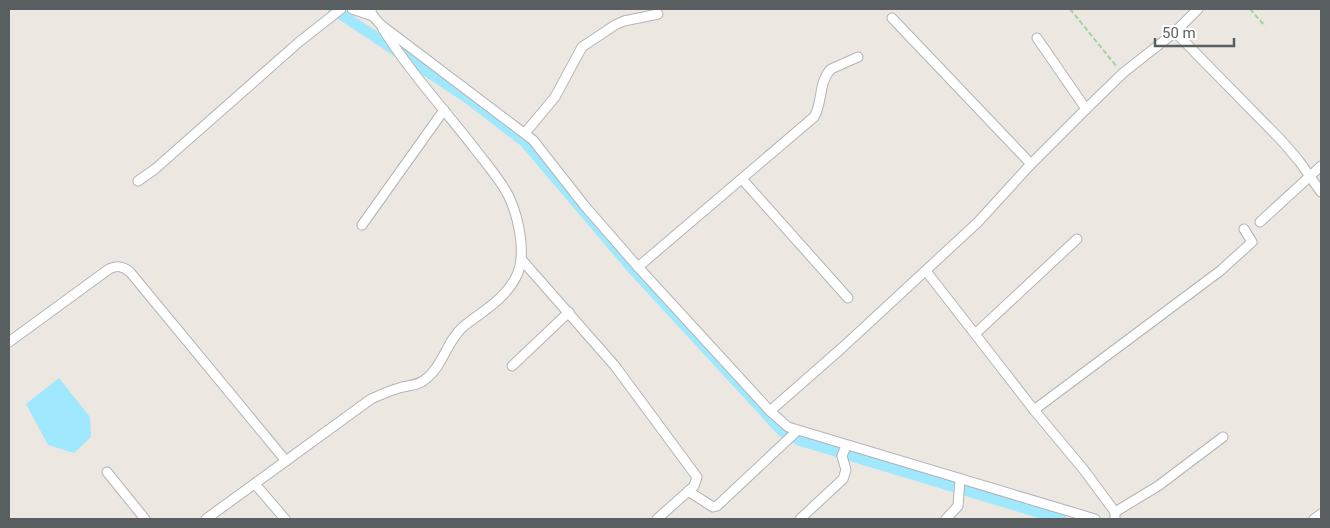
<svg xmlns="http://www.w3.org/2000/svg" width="1330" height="528" viewBox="0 0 1330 528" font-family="Roboto,sans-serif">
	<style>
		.water { fill: #9fe8fd }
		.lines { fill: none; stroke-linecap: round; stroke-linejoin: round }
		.canal { stroke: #9fe8fd; stroke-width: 11 }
		.street-casing { stroke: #b1b5b8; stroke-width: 11 }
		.path { stroke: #a0d5a3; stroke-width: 2; stroke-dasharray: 5 2.5; stroke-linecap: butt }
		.street { stroke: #fff; stroke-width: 9 }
	</style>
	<rect width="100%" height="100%" fill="#ece7e1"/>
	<polygon class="water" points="59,378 90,417 91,437 74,453 48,445 26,404"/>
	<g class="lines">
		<polyline class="canal" points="333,9 469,99 525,142 631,267 782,431 799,440 1061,519"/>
		<defs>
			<g id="street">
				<polyline points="352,9 373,16"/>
				<polyline points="370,9 373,16 381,25 533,140 584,205 638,267 770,411 788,427 1095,519"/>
				<polyline points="892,18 1031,164"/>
				<polyline points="1175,32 1282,141 1299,161 1321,192"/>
				<polyline points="1037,38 1086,109"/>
				<polyline points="525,133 555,97 582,47 615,25 624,21 658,14"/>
				<polyline points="742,179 848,298"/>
				<polyline points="138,181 155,169 299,42 341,9"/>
				<polyline points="1260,222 1321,166"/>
				<polyline points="362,225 444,110"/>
				<polyline points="521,259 615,366 697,477 694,486 657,519"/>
				<path d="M638,267l176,-150c9,-14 4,-35 17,-48l27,-12"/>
				<polyline points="926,271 1034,410 1084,470 1115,512 1115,519"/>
				<polyline points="975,334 1077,239"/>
				<path d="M9,342l100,-73c8,-4 14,-3 21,3l156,189"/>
				<polyline points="512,366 569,312"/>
				<polyline points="1034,410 1220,271 1252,242 1244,229"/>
				<polyline points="770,411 843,347 978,222 1031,164 1086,109 1123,73 1175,32 1198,9"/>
				<polyline points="107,472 145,519"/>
				<polyline points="255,484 285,519"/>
				<polyline points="688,491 713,507 717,506 797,431"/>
				<polyline points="1115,512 1158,486 1223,437"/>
				<path d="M206,519l165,-120c9,-4 18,-8 28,-11 10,-3 20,-2 28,-10 17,-14 20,-38 37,-52 19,-15 41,-27 52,-49 11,-21 3,-57 -6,-78 -8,-18 -23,-34 -35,-50 -31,-40 -65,-77 -92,-120"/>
				<polyline points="800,519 843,479 846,470 842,456 846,446"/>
				<polyline points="946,519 958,506 960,479"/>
				<polyline points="1314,519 1321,514"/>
			</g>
		</defs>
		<use href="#street" class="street-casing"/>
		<g class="path">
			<polyline points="1070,9 1117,67"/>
			<polyline points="1250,9 1265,26"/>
		</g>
		<use href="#street" class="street"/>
	</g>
	<rect width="1330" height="528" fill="none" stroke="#595f61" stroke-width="20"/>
	<path d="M1155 38v8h79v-8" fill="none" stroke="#595f61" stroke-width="2.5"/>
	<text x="1162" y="38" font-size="15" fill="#595f61" stroke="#ffffff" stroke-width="4" paint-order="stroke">50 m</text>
</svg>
